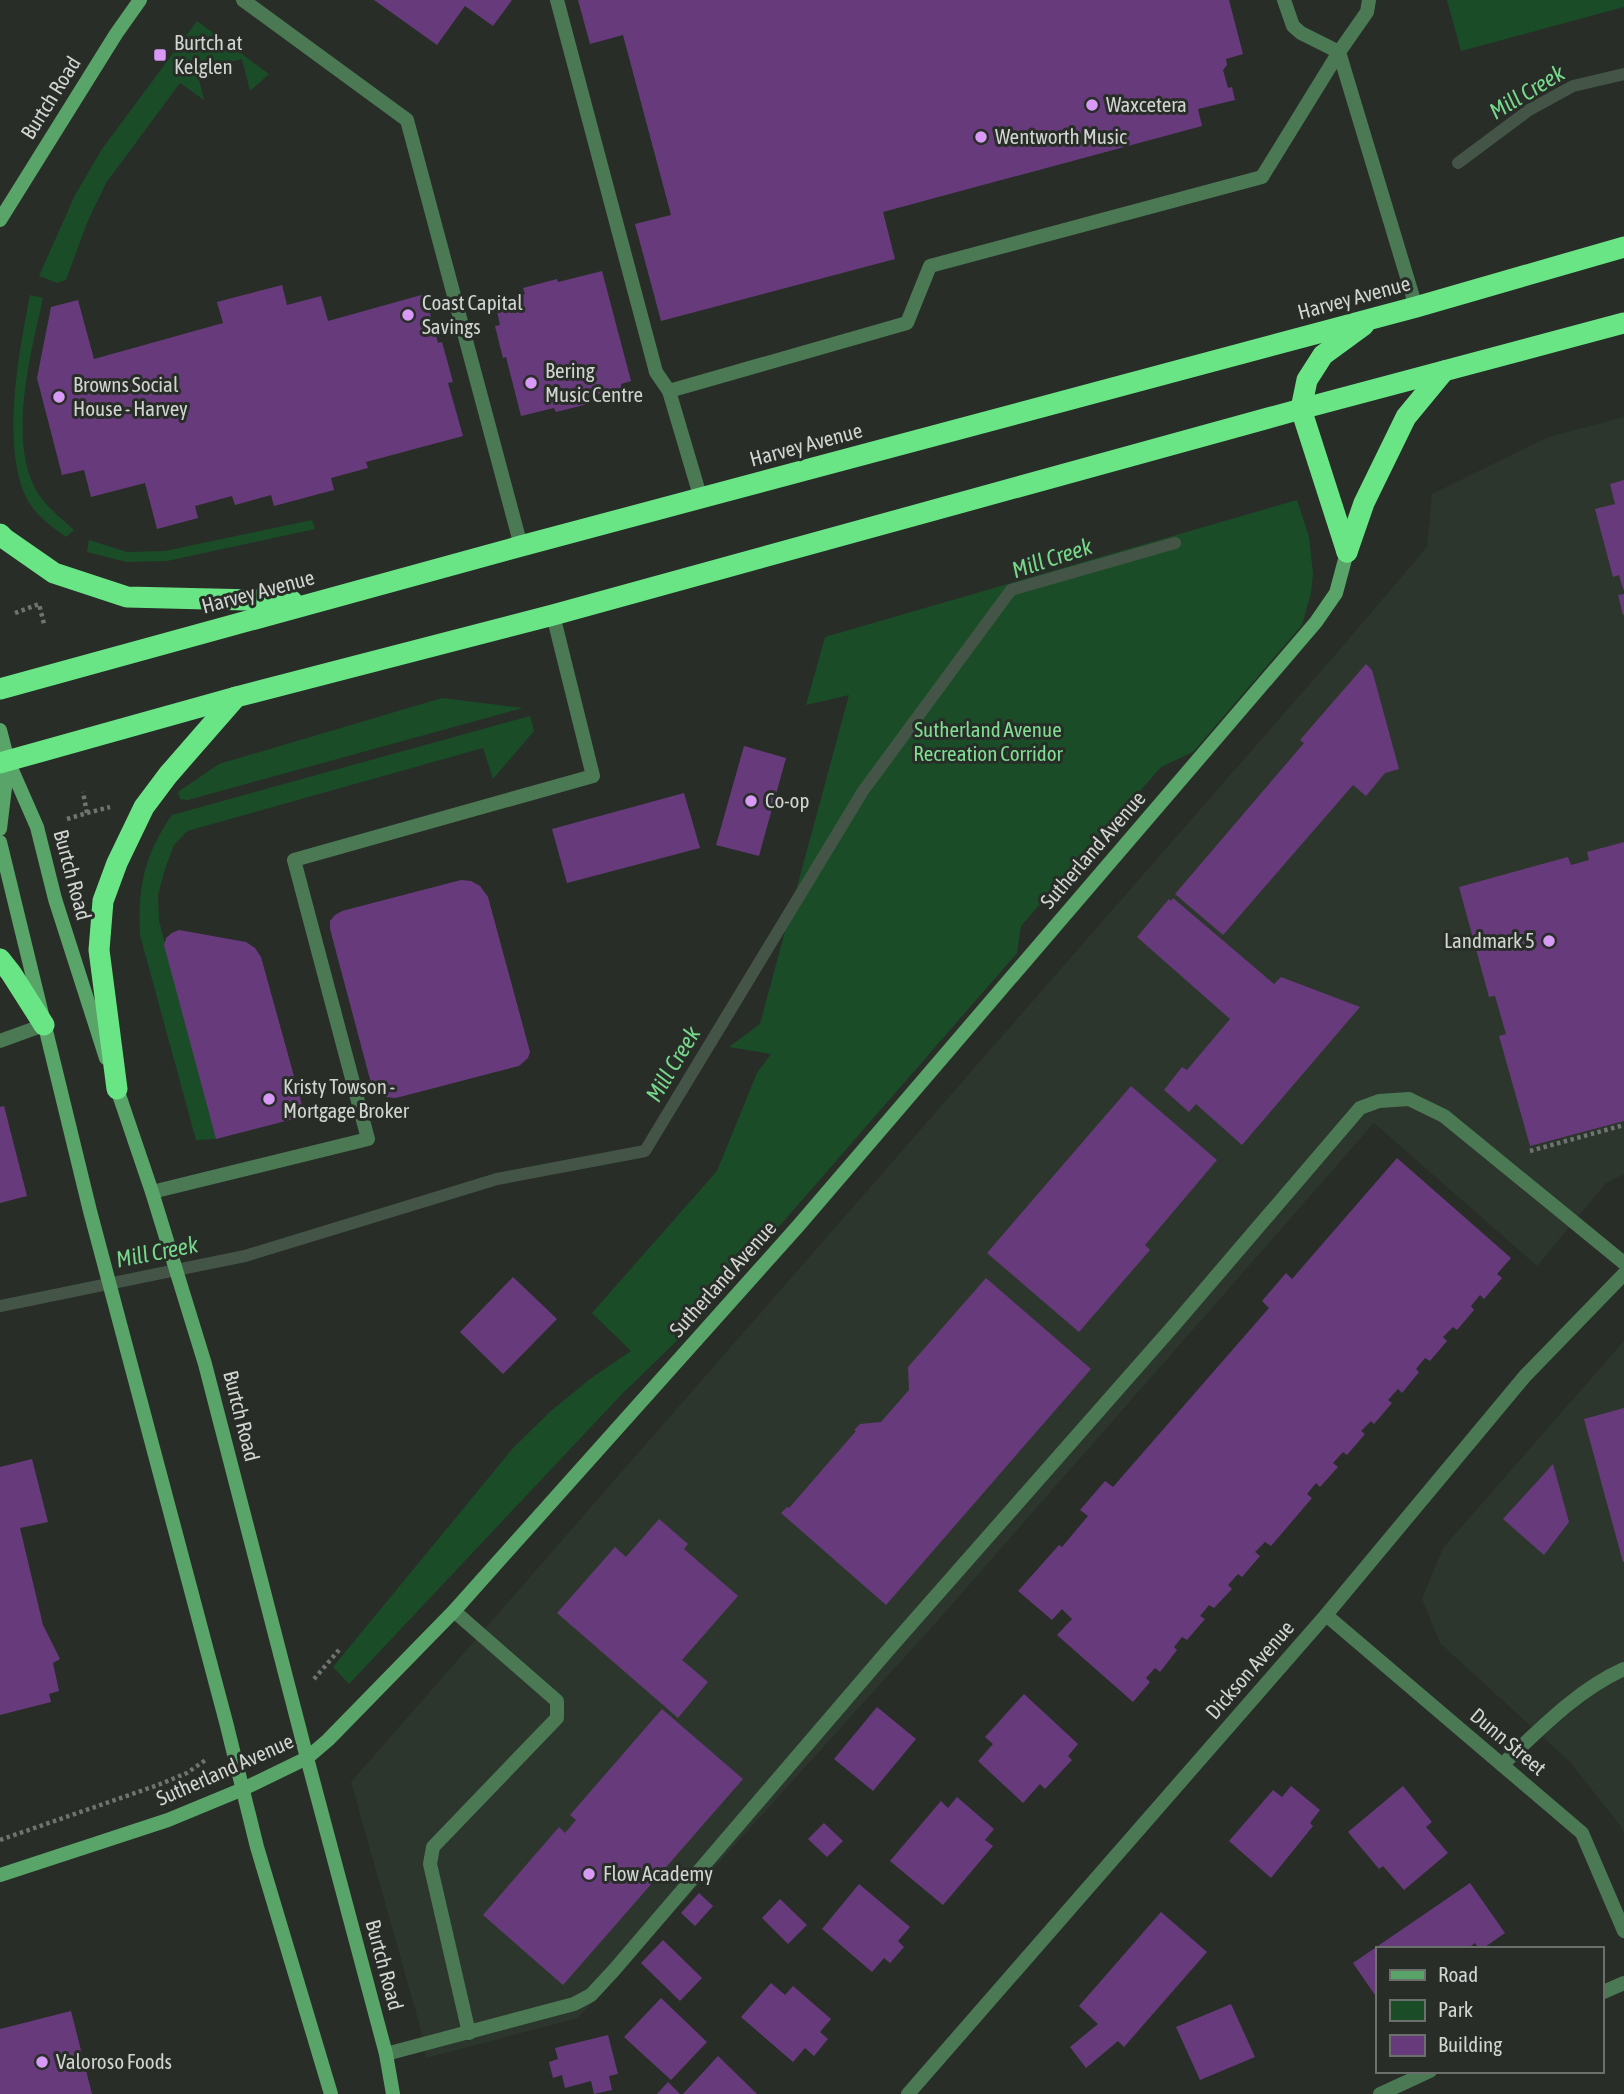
<svg xmlns="http://www.w3.org/2000/svg" width="1624" height="2094" viewBox="0 0 1624 2094" font-family="'Asap Condensed',sans-serif">
	<style>
		.built { fill: #2c362d }
		.green { fill: #1a4d27 }
		.lines { fill: none; stroke-linecap: round; stroke-linejoin: round }
		.stream { stroke: #445547; stroke-width: 12 }
		.building { fill: #673b7b }
		.path { stroke: #707470; stroke-width: 4.5; stroke-dasharray: 3.5 3.5; stroke-linecap: butt }
		.lane { stroke: #4b7953; stroke-width: 14 }
		.street { stroke: #4b7953; stroke-width: 14 }
		.secondary { stroke: #59a468; stroke-width: 14 }
		.highway { stroke: #6ae586; stroke-width: 21 }
		.poi-dot { fill: #d99af7; stroke: #282d28; stroke-width: 2.5 }
		.labels { text-anchor: middle; stroke-width: 6; stroke-linejoin: round; paint-order: stroke }
		.poi-label { font-size: 21px; fill: #d1d4d1; stroke: #282d28; text-anchor: start }
		.street-label { font-size: 21px; fill: #d1d4d1; stroke: #282d28 }
		.park-label { font-size: 21px; fill: #7fdf92; stroke: #282d28 }
		.water-label { font-size: 23px; font-style: italic; fill: #77d78a; stroke: #282d28 }
	</style>
	<rect width="100%" height="100%" fill="#282d28"/>
	<g class="built">
		<polygon points="1624,417 1624,1174 1606,1183 1537,1266 1374,1123 940,1618 578,2018 426,2058 419,2023 351,1782 1342,647 1427,547 1432,494 1548,437"/>
		<polygon points="1624,1341 1624,1834 1622,1828 1570,1762 1440,1643 1422,1599 1443,1548"/>
	</g>
	<g class="green">
		<polygon points="1447,0 1624,0 1624,7 1461,51"/>
		<polygon points="197,21 269,74 250,91 242,59 197,71 204,100 180,83 106,183 87,223 66,280 57,283 39,276 75,195 102,149"/>
		<path d="M30,295l13,3c-12,55 -37,147 -4,197 9,13 23,24 35,35l-8,7c-14,-10 -29,-21 -38,-36 -28,-52 -9,-149 2,-206z"/>
		<polygon points="1297,500 1309,537 1313,574 1311,593 1302,625 1193,752 1161,767 1021,926 1017,953 695,1323 620,1396 349,1684 333,1667 514,1447 551,1411 590,1379 631,1351 592,1313 717,1171 757,1073 771,1054 729,1047 760,1024 849,695 806,705 825,637"/>
		<polygon points="312,520 315,529 167,561 127,562 87,552 89,540 127,552 165,551"/>
		<polygon points="442,698 523,708 188,800 180,799 178,792 219,764"/>
		<path d="M530,716l4,15 -41,48 -10,-31 -296,83 -13,14 -9,24 -7,26 1,26 57,218 -20,1 -56,-205c-2,-48 4,-80 32,-120z"/>
	</g>
	<g class="lines">
		<g class="stream">
			<polyline points="1458,163 1529,110 1573,86 1624,74"/>
			<polyline points="0,1306 245,1256 497,1179 645,1151 863,791 1011,590 1175,543"/>
		</g>
	</g>
	<g class="building">
		<polygon points="374,0 512,0 493,26 465,6 437,45"/>
		<polygon points="578,0 1229,0 1243,54 1226,59 1227,65 1223,70 1228,88 1232,87 1235,100 1198,109 1202,126 883,212 895,259 661,321 635,224 671,215 623,35 590,44"/>
		<polygon points="602,271 631,381 621,384 622,388 586,397 588,404 556,412 554,408 521,416 506,357 503,358 495,326 500,325 495,302 525,294 523,288 557,279 558,282"/>
		<polygon points="282,285 287,305 321,296 328,321 425,294 438,343 442,342 453,382 448,383 463,436 366,462 368,468 331,478 334,490 274,506 271,495 235,505 232,496 195,506 198,518 157,529 145,483 91,497 84,470 62,475 37,378 51,307 78,300 94,359 223,323 217,302"/>
		<polygon points="1624,480 1624,589 1623,589 1619,575 1613,577 1595,509 1615,504 1610,484"/>
		<polygon points="1624,594 1624,615 1623,615 1618,595"/>
		<polygon points="1366,664 1372,670 1399,769 1385,773 1366,796 1353,785 1223,935 1175,894 1304,743 1300,740"/>
		<polygon points="744,746 786,758 759,856 716,845"/>
		<polygon points="684,793 700,848 567,883 552,829"/>
		<polygon points="1624,842 1624,1121 1530,1146 1499,1036 1506,1034 1495,996 1489,997 1459,887 1568,857 1571,865 1589,860 1587,852"/>
		<polygon points="461,880 471,881 480,886 488,897 530,1052 528,1058 519,1066 396,1098 385,1097 377,1091 371,1083 330,929 330,921 335,915 342,911"/>
		<polygon points="1173,898 1274,984 1281,977 1360,1007 1242,1145 1196,1104 1189,1112 1164,1090 1182,1067 1187,1070 1230,1019 1137,937 1169,899 1171,901"/>
		<polygon points="179,930 246,942 255,948 261,957 305,1116 216,1139 164,945 166,938 172,933"/>
		<polygon points="1131,1086 1217,1160 1145,1245 1150,1250 1079,1332 987,1253"/>
		<polygon points="4,1106 27,1196 0,1203 0,1107"/>
		<polygon points="1397,1158 1511,1258 1497,1274 1502,1278 1484,1299 1480,1295 1471,1306 1474,1310 1457,1330 1453,1327 1443,1337 1447,1341 1430,1361 1425,1358 1416,1369 1419,1372 1402,1393 1398,1389 1388,1400 1392,1403 1374,1424 1371,1421 1361,1431 1365,1434 1347,1455 1343,1452 1333,1463 1338,1467 1320,1487 1316,1483 1307,1494 1312,1498 1271,1546 1265,1542 1255,1552 1260,1556 1242,1577 1238,1574 1228,1585 1232,1589 1214,1608 1209,1605 1200,1616 1205,1619 1187,1640 1182,1637 1174,1647 1177,1650 1160,1672 1155,1668 1146,1678 1150,1682 1133,1702 1057,1635 1072,1619 1062,1609 1052,1620 1018,1591 1059,1545 1062,1547 1088,1516 1080,1510 1105,1481 1113,1487 1269,1308 1262,1301 1286,1273 1292,1279"/>
		<polygon points="513,1277 557,1319 503,1374 460,1332"/>
		<polygon points="986,1278 1091,1369 886,1605 781,1513 787,1507 789,1508 856,1431 854,1430 860,1424 881,1422 909,1390 908,1367"/>
		<polygon points="1624,1408 1624,1562 1623,1562 1584,1419"/>
		<polygon points="32,1459 48,1522 20,1528 43,1625 60,1659 53,1663 59,1691 49,1694 51,1702 0,1715 0,1467"/>
		<polygon points="1553,1464 1569,1522 1544,1555 1503,1519"/>
		<polygon points="659,1519 688,1544 684,1549 738,1596 682,1660 708,1682 678,1718 557,1613 615,1547 626,1557"/>
		<polygon points="1024,1694 1078,1744 1068,1756 1072,1760 1045,1789 1040,1784 1023,1803 978,1761 993,1744 985,1737"/>
		<polygon points="877,1707 916,1739 873,1791 834,1759"/>
		<polygon points="662,1709 743,1779 563,1985 483,1915 559,1827 565,1833 576,1820 570,1815"/>
		<polygon points="1291,1786 1320,1810 1310,1823 1313,1826 1271,1878 1229,1841 1273,1790 1282,1797"/>
		<polygon points="1403,1786 1432,1822 1426,1827 1448,1853 1404,1890 1383,1866 1379,1869 1348,1832"/>
		<polygon points="957,1797 994,1829 985,1840 993,1846 943,1905 890,1861 941,1801 948,1808"/>
		<polygon points="824,1823 843,1841 827,1857 808,1839"/>
		<polygon points="1470,1883 1505,1933 1482,1949 1479,1949 1475,1943 1467,1949 1377,1949 1377,1998 1353,1963"/>
		<polygon points="859,1884 910,1927 898,1941 904,1947 890,1963 884,1958 872,1972 822,1929"/>
		<polygon points="699,1893 713,1906 695,1926 681,1913"/>
		<polygon points="780,1899 807,1925 788,1944 762,1918"/>
		<polygon points="1161,1912 1207,1952 1124,2047 1118,2041 1086,2068 1070,2047 1098,2024 1079,2006"/>
		<polygon points="663,1940 702,1978 680,2001 641,1963"/>
		<polygon points="771,1983 785,1995 793,1986 831,2019 820,2032 828,2039 814,2056 805,2048 793,2062 741,2017"/>
		<polygon points="661,1998 707,2042 671,2080 624,2037"/>
		<polygon points="1231,2004 1255,2057 1200,2080 1176,2027"/>
		<polygon points="71,2011 92,2094 0,2094 0,2029"/>
		<polygon points="608,2035 618,2074 609,2076 612,2090 594,2094 591,2081 565,2088 562,2075 553,2078 549,2062 558,2059 555,2048"/>
		<polygon points="718,2056 757,2094 683,2094"/>
		<polygon points="668,2082 680,2094 657,2094"/>
	</g>
	<g class="lines">
		<g class="path">
			<polyline points="15,613 39,604 44,624"/>
			<polyline points="87,813 110,807"/>
			<polyline points="67,819 87,813 83,792"/>
			<polyline points="1530,1151 1624,1125"/>
			<polyline points="314,1679 339,1650"/>
			<polyline points="0,1840 158,1785 187,1773 207,1759"/>
		</g>
		<g class="lane">
			<polyline points="243,0 407,120 521,546"/>
			<polyline points="557,0 656,372 669,391"/>
			<polyline points="1284,0 1293,26 1301,33 1339,52 1367,12 1369,0"/>
			<polyline points="701,499 669,391 907,323 930,266 1262,177 1339,52 1416,307"/>
			<polyline points="0,1041 44,1025"/>
			<polyline points="152,1192 368,1139 294,860 593,776 553,615"/>
			<polyline points="454,1611 557,1701 557,1718 433,1847 430,1864 469,2033"/>
			<path d="M1502,1765c37,-35 75,-75 122,-96"/>
			<polyline points="386,2054 574,2004 591,1995 615,1969 890,1648 1176,1323 1360,1108 1379,1101 1409,1099 1444,1116 1624,1263"/>
		</g>
		<g class="street">
			<polyline points="1326,1615 1582,1833 1624,1931"/>
			<polyline points="1601,1993 1624,1983"/>
			<polyline points="908,2094 1326,1615 1525,1376 1624,1274"/>
			<polyline points="1380,2094 1430,2071"/>
		</g>
		<g class="secondary">
			<polyline points="0,220 116,34 140,0"/>
			<polyline points="0,730 8,761 37,827 55,899 106,1058"/>
			<polyline points="0,829 8,763"/>
			<polyline points="0,842 90,1211 226,1722 257,1847 331,2094"/>
			<polyline points="114,1080 152,1192 205,1364 307,1758 386,2054 393,2094"/>
			<polyline points="0,1875 168,1820 243,1789 307,1758 328,1740 454,1611 799,1225 1316,622 1336,593 1347,552"/>
		</g>
		<g class="highway">
			<polyline points="0,534 5,539 54,573 127,597 292,601"/>
			<polyline points="1347,552 1301,409 1307,380 1323,355 1364,325"/>
			<polyline points="1347,552 1364,503 1406,417 1444,371"/>
			<polyline points="0,689 521,546 1416,307 1624,247"/>
			<polyline points="0,763 236,697 553,615 1301,409 1624,323"/>
			<polyline points="0,959 11,973 44,1025"/>
			<polyline points="117,1089 99,950 103,901 117,863 144,807 168,775 236,697"/>
		</g>
	</g>
	<g class="poi-dot">
		<rect x="153" y="48" width="14" height="14" rx="3.5"/>
		<circle cx="1092" cy="105" r="7"/>
		<circle cx="981" cy="137" r="7"/>
		<circle cx="408" cy="315" r="7"/>
		<circle cx="531" cy="383" r="7"/>
		<circle cx="59" cy="397" r="7"/>
		<circle cx="751" cy="801" r="7"/>
		<circle cx="1549" cy="941" r="7"/>
		<circle cx="269" cy="1099" r="7"/>
		<circle cx="589" cy="1874" r="7"/>
		<circle cx="42" cy="2062" r="7"/>
	</g>
	<g class="labels">
		<g class="poi-label">
			<text x="174" y="50">Burtch at<tspan x="174" dy="24">Kelglen</tspan></text>
			<text x="1106" y="112">Waxcetera</text>
			<text x="995" y="144">Wentworth Music</text>
			<text x="422" y="310">Coast Capital<tspan x="422" dy="24">Savings</tspan></text>
			<text x="545" y="378">Bering<tspan x="545" dy="24">Music Centre</tspan></text>
			<text x="73" y="392">Browns Social<tspan x="73" dy="24">House - Harvey</tspan></text>
			<text x="765" y="808">Co-op</text>
			<text x="1535" y="948" text-anchor="end">Landmark 5</text>
			<text x="283" y="1094">Kristy Towson -<tspan x="283" dy="24">Mortgage Broker</tspan></text>
			<text x="603" y="1881">Flow Academy</text>
			<text x="56" y="2069">Valoroso Foods</text>
		</g>
		<g class="street-label">
			<text transform="translate(51 98) rotate(-58)" y="7">Burtch Road</text>
			<text transform="translate(1354 298) rotate(-15)" y="7">Harvey Avenue</text>
			<text transform="translate(806 445) rotate(-15)" y="7">Harvey Avenue</text>
			<text transform="translate(258 592) rotate(-15)" y="7">Harvey Avenue</text>
			<text transform="translate(1093 850) rotate(-49)" y="7">Sutherland Avenue</text>
			<text transform="translate(72 875) rotate(75)" y="7">Burtch Road</text>
			<text transform="translate(723 1279) rotate(-48)" y="7">Sutherland Avenue</text>
			<text transform="translate(241 1416) rotate(76)" y="7">Burtch Road</text>
			<text transform="translate(1250 1670) rotate(-49)" y="7">Dickson Avenue</text>
			<text transform="translate(1508 1742) rotate(40)" y="7">Dunn Street</text>
			<text transform="translate(225 1770) rotate(-24)" y="7">Sutherland Avenue</text>
			<text transform="translate(384 1965) rotate(75)" y="7">Burtch Road</text>
		</g>
		<g class="park-label">
			<text x="988" y="737">Sutherland Avenue<tspan x="988" dy="24">Recreation Corridor</tspan></text>
		</g>
		<g class="water-label">
			<text transform="translate(1527 92) rotate(-31)" y="8">Mill Creek</text>
			<text transform="translate(1052 558) rotate(-18)" y="8">Mill Creek</text>
			<text transform="translate(673 1064) rotate(-59)" y="8">Mill Creek</text>
			<text transform="translate(157 1252) rotate(-11)" y="8">Mill Creek</text>
		</g>
	</g>
	<rect x="1376" y="1947" width="228" height="126" fill="#282d28" stroke="#6c706c" stroke-width="2"/>
	<rect x="1390" y="1970" width="35" height="10" fill="#59a468" stroke="#6c706c" stroke-width="2"/>
	<text x="1438" y="1982" font-size="21" fill="#d1d4d1">Road</text>
	<rect x="1390" y="2000" width="35" height="21" fill="#1a4d27" stroke="#6c706c" stroke-width="2"/>
	<text x="1438" y="2017" font-size="21" fill="#d1d4d1">Park</text>
	<rect x="1390" y="2035" width="35" height="21" fill="#673b7b" stroke="#6c706c" stroke-width="2"/>
	<text x="1438" y="2052" font-size="21" fill="#d1d4d1">Building</text>
</svg>
